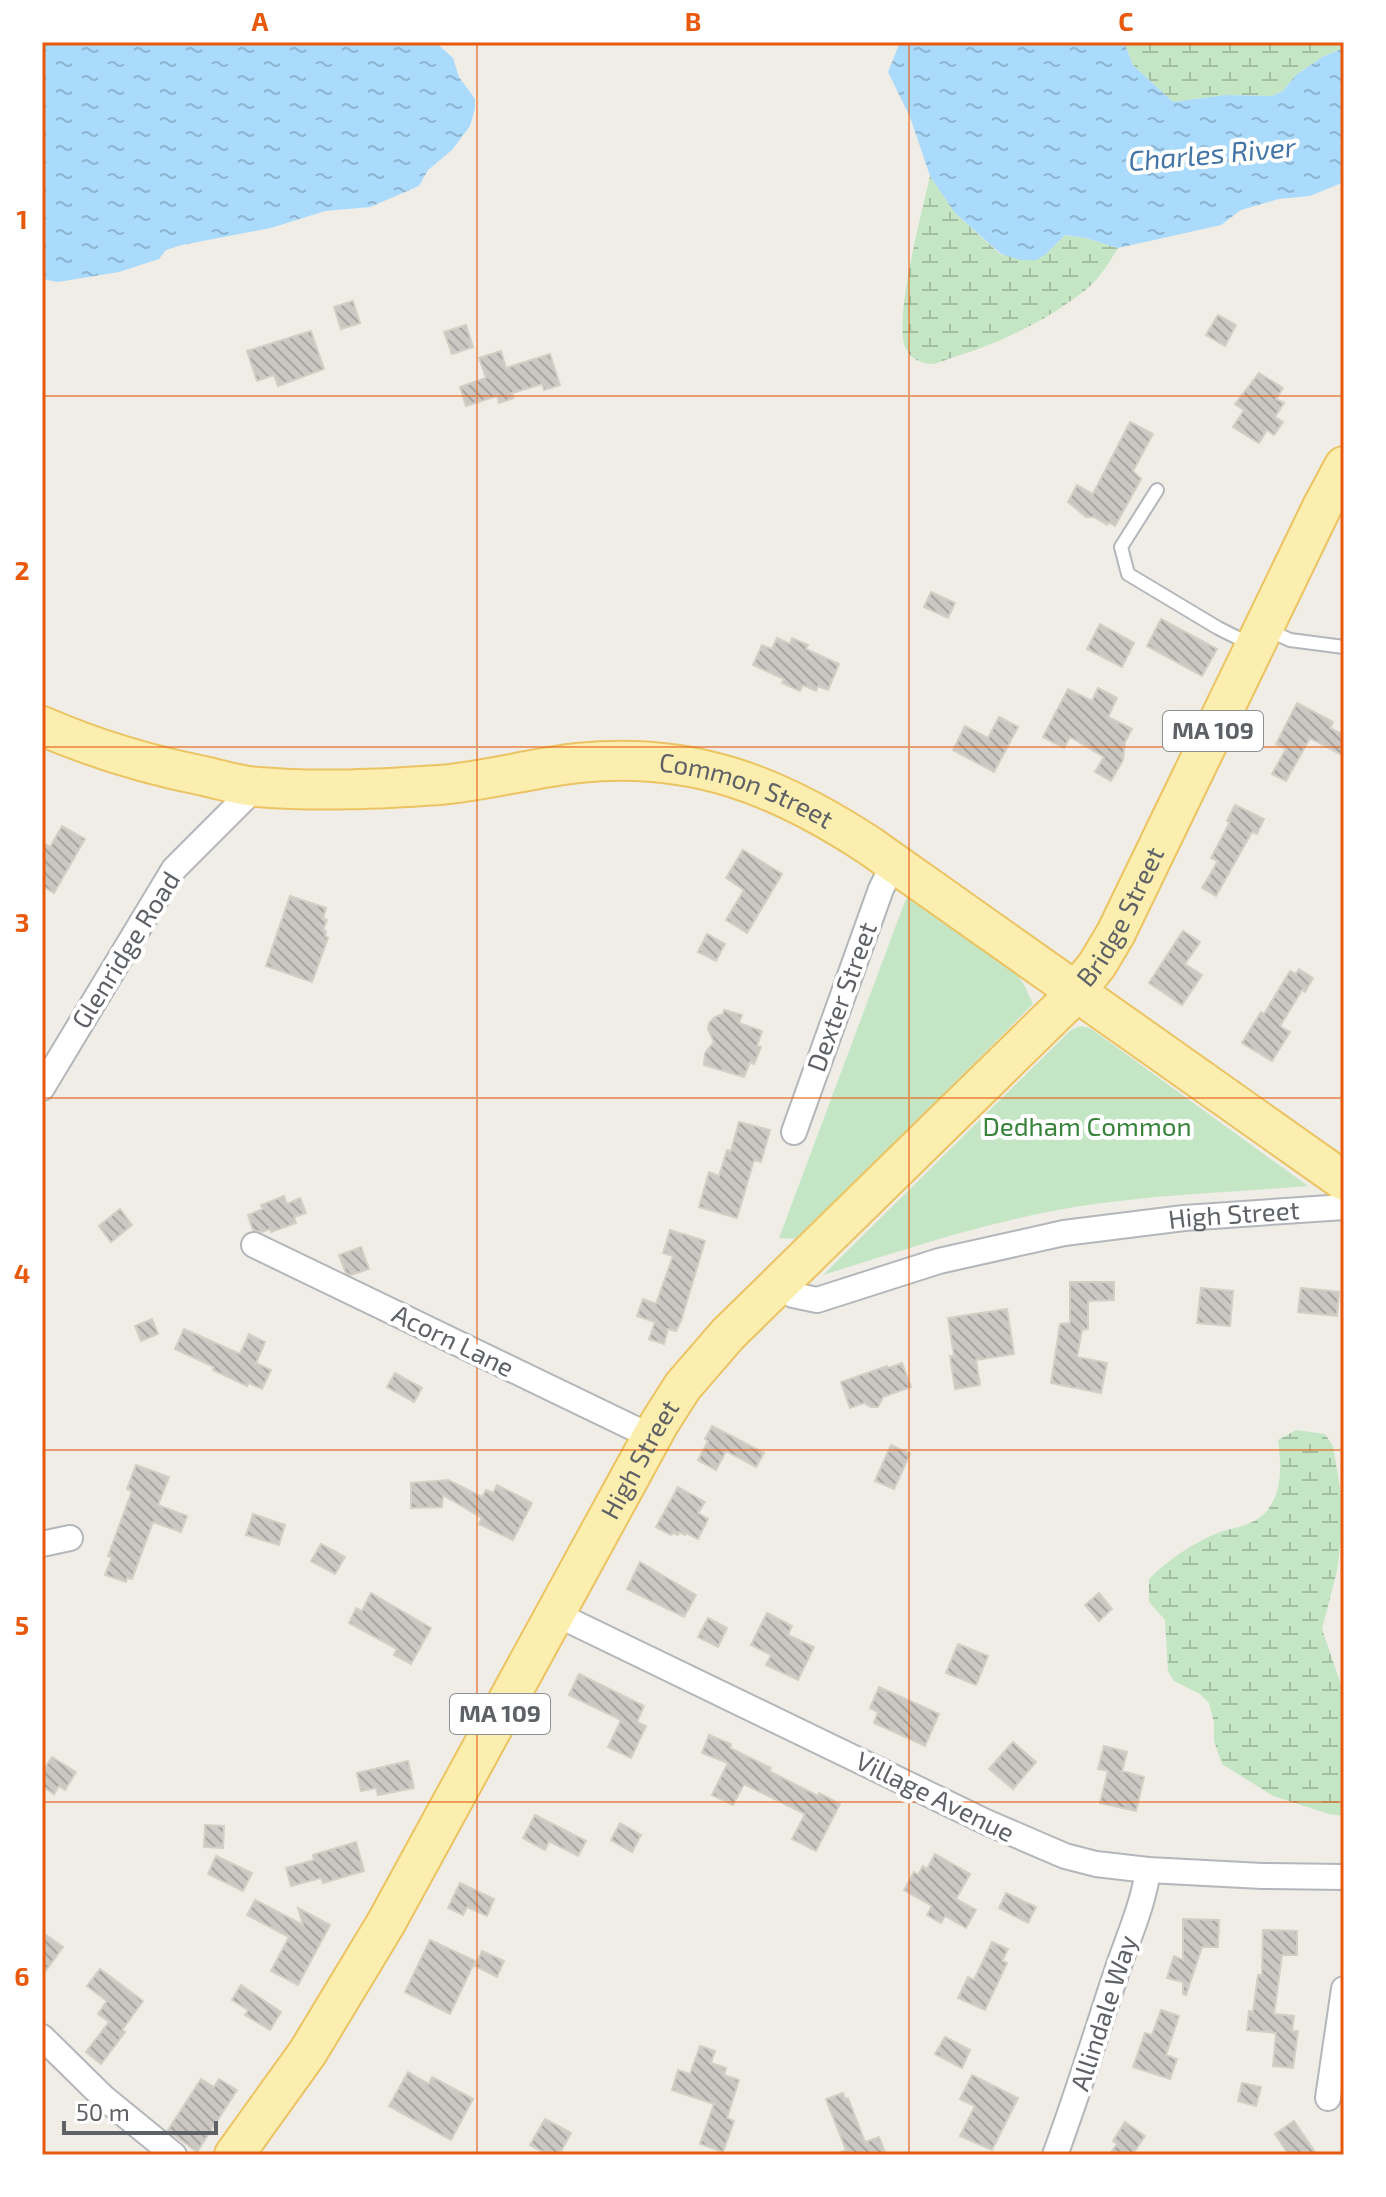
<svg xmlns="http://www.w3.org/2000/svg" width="1386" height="2197" viewBox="0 0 1386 2197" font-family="'Exo 2',sans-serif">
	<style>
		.green { fill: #c5e6c4 }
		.wetland { fill: url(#wetland-marsh) }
		.water { fill: url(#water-ripples) }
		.building { fill: url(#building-back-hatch); stroke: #d4cfc5; stroke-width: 2 }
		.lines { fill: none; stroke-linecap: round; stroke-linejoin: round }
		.lane-casing { stroke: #b3b6ba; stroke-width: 16 }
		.street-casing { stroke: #b3b6ba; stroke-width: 28 }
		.primary-casing { stroke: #ecc362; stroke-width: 42 }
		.lane { stroke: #fff; stroke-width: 12 }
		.street { stroke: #fff; stroke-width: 24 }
		.primary { stroke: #fceeaf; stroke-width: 38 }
		.grid { fill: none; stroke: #e8590c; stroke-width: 2; stroke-opacity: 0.55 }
		.labels { text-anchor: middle; stroke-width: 8; stroke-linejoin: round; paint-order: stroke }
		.shield { fill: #fff; stroke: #8e9194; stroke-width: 2 }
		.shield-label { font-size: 24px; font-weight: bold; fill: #5e6266 }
		.street-label { font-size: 26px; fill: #5e6266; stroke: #fff }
		.park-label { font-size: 26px; fill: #38833a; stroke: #fff }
		.water-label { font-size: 28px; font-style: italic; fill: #4375a6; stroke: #fff }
		.neatline { fill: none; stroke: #e8590c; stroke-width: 3 }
		.grid-label { font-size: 26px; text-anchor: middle; font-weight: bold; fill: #e8590c }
	</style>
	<defs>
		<pattern id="wetland-marsh" width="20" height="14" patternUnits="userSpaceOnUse" patternTransform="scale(2)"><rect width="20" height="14" fill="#c5e6c4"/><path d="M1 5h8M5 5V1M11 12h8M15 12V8" fill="none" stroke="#a3bea3"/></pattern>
		<pattern id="water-ripples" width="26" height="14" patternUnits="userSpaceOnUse" patternTransform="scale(2)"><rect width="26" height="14" fill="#aadafc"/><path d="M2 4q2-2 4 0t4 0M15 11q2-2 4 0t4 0" fill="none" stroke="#8eb4d0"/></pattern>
		<pattern id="building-back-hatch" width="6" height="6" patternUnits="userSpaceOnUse" patternTransform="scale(2)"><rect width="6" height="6" fill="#cbc8c4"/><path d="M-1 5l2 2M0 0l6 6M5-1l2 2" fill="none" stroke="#a8a6a3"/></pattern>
	</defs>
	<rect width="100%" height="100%" fill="#efede6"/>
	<g class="green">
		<polygon points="907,896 1017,975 1023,983 1033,1004 799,1239 779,1238"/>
		<path d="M1080,1026l10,2 218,158c-87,7 -176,9 -261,26 -76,15 -150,40 -224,63l248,-245z"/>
	</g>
	<g class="wetland">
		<polygon points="1124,42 1344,42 1344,48 1324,56 1296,75 1283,91 1272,96 1225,95 1173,102 1133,65"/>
		<path d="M930,176l25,37 46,42 45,-1 19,-19 21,3 32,10c-10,16 -19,32 -34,43 -38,30 -84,52 -130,66 -7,2 -16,7 -23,7 -10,-1 -20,-5 -25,-15 -14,-26 17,-140 24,-173z"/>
		<path d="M1296,1430l29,4 8,12 11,66 -7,59 -15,58 22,65v122l-15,-2 -56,-18 -51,-32 -8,-23v-18l-5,-20 -9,-9 -26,-13 -6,-10 -3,-51 -16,-18v-23c20,-20 40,-33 66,-45 13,-5 29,-7 41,-14 27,-16 26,-53 22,-80z"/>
	</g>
	<g class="water">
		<polygon points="42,42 435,42 453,58 459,77 475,99 475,108 470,126 452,150 428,170 419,186 370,207 325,211 271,228 182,245 166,250 159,259 119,272 58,282 42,279"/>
		<polygon points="900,42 1124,42 1133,65 1173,102 1225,95 1272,96 1283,91 1296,75 1324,56 1344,48 1344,182 1310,196 1279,199 1241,210 1221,225 1118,248 1086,238 1065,235 1046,254 1036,260 1020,260 1001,254 955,213 930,176 910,117 888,72"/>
	</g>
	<g class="building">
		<polygon points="353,301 360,323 341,329 334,307"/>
		<polygon points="1218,315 1236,325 1225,346 1206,335"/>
		<polygon points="466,325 473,347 452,354 444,332"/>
		<polygon points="311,331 324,369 278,386 274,375 257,381 247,351"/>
		<polygon points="501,351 506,368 550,354 560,385 544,390 542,384 512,393 514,398 499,403 497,396 466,406 460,387 486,378 479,358"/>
		<polygon points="1259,373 1283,388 1276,399 1284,403 1275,417 1283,422 1274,435 1267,430 1259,443 1233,427 1244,410 1235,404"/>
		<polygon points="1130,422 1153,434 1133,471 1141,479 1115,526 1109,522 1107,525 1094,517 1086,517 1068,502 1077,485 1093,494"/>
		<polygon points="931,592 955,603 948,618 924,607"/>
		<polygon points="1161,619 1217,649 1202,676 1147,646"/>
		<polygon points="1100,624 1134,643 1122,667 1087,649"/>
		<polygon points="777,638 790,644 792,638 808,645 806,649 839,664 828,690 818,686 816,691 803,685 800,691 782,683 784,679 753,665 762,645 772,649"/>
		<polygon points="1098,688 1117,698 1108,717 1132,729 1125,742 1123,760 1111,781 1095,772 1104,757 1070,737 1064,748 1043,737 1068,689 1092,701"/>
		<polygon points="1297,703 1333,722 1330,728 1344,735 1344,756 1310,738 1286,781 1272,774 1286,749 1276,744"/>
		<polygon points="999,717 1018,727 994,772 953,750 965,726 988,738"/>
		<polygon points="1235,805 1264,819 1257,834 1252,832 1216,896 1202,888 1218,861 1211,858 1230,822 1227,821"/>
		<polygon points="62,826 85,839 54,893 42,886 42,842 50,847"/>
		<polygon points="743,850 782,874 747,933 726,920 744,890 726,878"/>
		<polygon points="290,896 326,908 323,919 327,920 323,930 326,931 325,936 328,938 312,982 266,966"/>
		<polygon points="1183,931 1200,942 1185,964 1202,975 1182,1005 1149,983"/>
		<polygon points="707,934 725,944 716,961 698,952"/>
		<polygon points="1299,969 1313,978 1305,992 1302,990 1280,1026 1290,1032 1272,1061 1242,1043 1261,1012 1264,1014 1290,971 1296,974"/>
		<polygon points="724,1010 742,1015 739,1023 762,1031 757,1046 761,1047 754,1064 750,1062 744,1077 704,1065 705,1053 714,1042 708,1029 709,1023 715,1017 723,1014"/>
		<polygon points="739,1122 770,1130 761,1162 754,1160 737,1218 699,1207 709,1172 719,1176 727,1150 731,1151"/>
		<polygon points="284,1196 287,1204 300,1198 306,1213 294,1217 296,1223 271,1232 270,1229 262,1232 253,1230 248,1215 263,1209 261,1205"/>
		<polygon points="120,1209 132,1225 111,1242 99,1226"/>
		<polygon points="670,1230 705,1241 681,1321 676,1331 668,1329 664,1344 649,1339 655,1322 637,1316 643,1299 656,1304 673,1256 663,1253"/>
		<polygon points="361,1247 369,1269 351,1275 346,1273 339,1255"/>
		<polygon points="1070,1282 1114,1282 1114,1300 1088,1301 1088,1329 1082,1330 1077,1357 1107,1363 1101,1393 1051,1383 1060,1324 1070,1323"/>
		<polygon points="1201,1288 1233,1291 1230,1326 1197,1323"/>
		<polygon points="1301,1288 1339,1292 1337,1316 1298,1312"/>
		<polygon points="1007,1309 1014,1354 976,1360 980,1385 955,1389 950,1356 954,1356 948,1318"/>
		<polygon points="152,1319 158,1334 141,1341 135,1326"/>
		<polygon points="184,1329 240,1354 249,1334 265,1342 256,1363 271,1370 262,1389 249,1383 247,1386 213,1370 214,1367 175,1349"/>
		<polygon points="902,1363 911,1387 883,1397 878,1407 871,1407 864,1403 850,1408 841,1382 887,1366 888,1368"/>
		<polygon points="395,1373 422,1388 414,1402 387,1387"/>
		<polygon points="712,1426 764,1453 756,1467 726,1451 716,1470 698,1460 708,1441 705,1439"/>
		<polygon points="891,1445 910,1454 894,1489 875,1481"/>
		<polygon points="136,1465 169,1477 158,1505 187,1516 181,1532 153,1522 132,1579 127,1578 126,1582 105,1575 112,1557 108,1556 132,1491 127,1489"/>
		<polygon points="448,1480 482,1497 486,1490 493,1493 497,1485 532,1503 513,1540 479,1524 482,1518 443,1495 442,1507 411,1508 411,1483"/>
		<polygon points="678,1487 705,1502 698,1513 708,1519 698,1539 686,1533 685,1535 679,1532 678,1535 673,1533 671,1535 656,1527"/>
		<polygon points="253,1514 285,1525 279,1545 246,1535"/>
		<polygon points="321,1544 345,1557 335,1574 311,1561"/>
		<polygon points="640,1562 696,1595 684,1617 627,1589"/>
		<polygon points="371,1593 431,1628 411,1664 394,1655 397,1649 349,1623 356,1608 362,1611"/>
		<polygon points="1099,1593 1112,1609 1099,1621 1085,1605"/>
		<polygon points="767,1613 792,1626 788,1635 814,1647 798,1680 766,1665 771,1655 751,1645"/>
		<polygon points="708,1618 727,1628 718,1647 698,1637"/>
		<polygon points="958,1644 988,1656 976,1685 946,1673"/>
		<polygon points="579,1674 644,1706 637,1722 646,1726 631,1758 608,1747 621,1720 569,1695"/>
		<polygon points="879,1687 939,1714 925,1746 874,1723 878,1712 870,1708"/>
		<polygon points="709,1735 731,1744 730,1748 771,1768 769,1771 818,1796 819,1793 840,1804 816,1851 792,1839 805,1814 744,1784 733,1805 712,1795 728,1763 702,1753"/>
		<polygon points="1013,1742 1036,1762 1013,1789 989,1769"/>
		<polygon points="1104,1746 1127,1752 1122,1771 1144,1777 1136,1811 1100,1803 1108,1771 1098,1769"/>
		<polygon points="52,1757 76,1772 65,1790 59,1786 54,1794 42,1786 42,1772"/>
		<polygon points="408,1761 414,1788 378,1795 376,1788 361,1791 357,1773"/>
		<polygon points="535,1815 586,1841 578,1856 549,1841 545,1850 523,1838"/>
		<polygon points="620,1823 641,1835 632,1852 611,1840"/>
		<polygon points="205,1825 224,1826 223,1848 204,1847"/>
		<polygon points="356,1842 364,1871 323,1883 321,1878 291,1886 286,1868 314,1860 313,1855"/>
		<polygon points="935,1854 970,1874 956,1899 976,1910 966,1928 945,1916 941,1923 927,1915 932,1906 904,1890 914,1872 918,1875 923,1866 927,1869"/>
		<polygon points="216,1856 252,1873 243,1891 208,1874"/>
		<polygon points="460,1883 494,1899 487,1916 467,1907 463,1915 448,1908"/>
		<polygon points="1006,1893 1036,1907 1028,1923 999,1908"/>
		<polygon points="255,1900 303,1925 298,1908 330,1925 298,1985 271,1971 289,1937 247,1915"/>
		<polygon points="1183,1919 1219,1920 1218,1947 1202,1947 1186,1995 1183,1994 1183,1982 1167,1978 1174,1956 1183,1960"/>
		<polygon points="1263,1930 1297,1931 1297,1955 1282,1955 1274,2014 1294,2016 1292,2031 1298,2031 1293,2068 1273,2066 1276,2033 1247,2030 1249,2011 1253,2012 1258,1975 1262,1975"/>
		<polygon points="42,1932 63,1947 42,1976"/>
		<polygon points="430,1940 475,1961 450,2014 405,1992"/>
		<polygon points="992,1942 1008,1949 1002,1961 1007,1963 985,2010 958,1998 968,1977 974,1980"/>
		<polygon points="482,1951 504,1961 497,1977 475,1966"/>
		<polygon points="100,1969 143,2001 122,2030 125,2032 101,2064 86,2052 109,2022 98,2014 107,2001 87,1986"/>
		<polygon points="241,1985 281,2012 270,2030 245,2015 248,2010 232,2000"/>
		<polygon points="1161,2010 1179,2016 1166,2055 1177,2059 1170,2079 1133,2067 1145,2033 1152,2035"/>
		<polygon points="945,2037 970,2050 962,2068 935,2054"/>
		<polygon points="700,2046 715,2051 711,2063 726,2068 724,2075 739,2080 727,2118 734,2121 723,2152 700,2144 714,2104 672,2090 678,2070 690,2074"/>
		<polygon points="408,2072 429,2084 432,2077 473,2099 451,2140 389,2106"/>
		<polygon points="972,2075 1018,2098 992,2150 960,2136 975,2106 960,2099"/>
		<polygon points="201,2079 214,2087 219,2079 237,2090 197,2152 168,2130"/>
		<polygon points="1242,2083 1261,2087 1256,2106 1238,2101"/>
		<polygon points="843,2093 845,2099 848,2098 865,2142 879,2137 886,2155 835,2155 846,2150 826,2099"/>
		<polygon points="545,2119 571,2133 559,2155 549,2155 530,2145"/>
		<polygon points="1294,2121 1317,2155 1289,2155 1275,2134"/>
		<polygon points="1125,2122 1145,2136 1132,2155 1109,2155 1117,2144 1113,2141"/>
	</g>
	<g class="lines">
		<defs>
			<g id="lane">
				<polyline points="1157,490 1121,547 1128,574 1218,628 1250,644"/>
				<polyline points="1266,629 1290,640 1344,647"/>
			</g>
			<g id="street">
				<polyline points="42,1088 174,869 256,787"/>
				<polyline points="794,1132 881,889 894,863"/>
				<polyline points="254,1245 652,1437"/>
				<path id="s1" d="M780,1285l13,10 24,5 122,-39 125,-28 120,-15 160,-11"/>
				<polyline points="42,1544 70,1538"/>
				<polyline points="554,1613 986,1822 1065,1856 1096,1864 1148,1870 1262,1876 1344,1877"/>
				<polyline points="42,2037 103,2097 174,2155"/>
				<polyline points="1328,2098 1344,1989"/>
				<path d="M1055,2155c22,-59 40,-118 60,-178 11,-35 28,-70 33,-107"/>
			</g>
			<g id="primary">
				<path id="s2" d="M42,726c53,23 106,39 162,50 18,4 36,10 54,11 60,5 122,2 182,-2 46,-4 92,-17 138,-22 113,-12 199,22 292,83l474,335"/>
				<path id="s3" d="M234,2155l74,-103 78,-129 274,-501 23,-36 45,-52 338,-331 31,-38 19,-32 206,-426 22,-41"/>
			</g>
		</defs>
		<use href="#lane" class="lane-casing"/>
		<use href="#street" class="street-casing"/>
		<use href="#primary" class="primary-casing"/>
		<use href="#lane" class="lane"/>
		<use href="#street" class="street"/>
		<use href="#primary" class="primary"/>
	</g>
	<path class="grid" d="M477,42v2113M909,42v2113M42,396h1302M42,747h1302M42,1098h1302M42,1450h1302M42,1802h1302"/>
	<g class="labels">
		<g class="shield">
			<rect x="1163" y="711" width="100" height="40" rx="6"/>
			<rect x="450" y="1694" width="100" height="40" rx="6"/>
		</g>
		<g class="shield-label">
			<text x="1213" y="739">MA 109</text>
			<text x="500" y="1722">MA 109</text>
		</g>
		<g class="street-label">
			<text dy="9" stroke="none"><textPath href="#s2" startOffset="720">Common Street</textPath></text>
			<text dy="9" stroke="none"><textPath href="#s3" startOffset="1536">Bridge Street</textPath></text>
			<text transform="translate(126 950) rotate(-58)" y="9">Glenridge Road</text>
			<text transform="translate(842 997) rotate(-70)" y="9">Dexter Street</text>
			<text dy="9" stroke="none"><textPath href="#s1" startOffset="468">High Street</textPath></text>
			<text transform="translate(453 1341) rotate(26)" y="9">Acorn Lane</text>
			<text dy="9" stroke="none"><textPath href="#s3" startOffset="806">High Street</textPath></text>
			<text transform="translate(935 1797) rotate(26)" y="9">Village Avenue</text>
			<text transform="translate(1104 2013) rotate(-72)" y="9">Allindale Way</text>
		</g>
		<g class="park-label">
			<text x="1087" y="1136">Dedham Common</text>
		</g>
		<g class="water-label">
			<text transform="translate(1212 154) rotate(-5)" y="10">Charles River</text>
		</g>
	</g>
	<rect width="1386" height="2197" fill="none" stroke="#ffffff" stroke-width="88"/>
	<path d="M64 2121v12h152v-12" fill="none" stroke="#5e6266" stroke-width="4"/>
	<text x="76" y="2121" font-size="24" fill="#5e6266" stroke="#ffffff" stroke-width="6" paint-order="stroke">50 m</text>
	<rect x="44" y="44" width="1298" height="2109" class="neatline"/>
	<g class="grid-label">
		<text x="260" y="31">A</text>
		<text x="693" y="31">B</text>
		<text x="1126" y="31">C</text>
		<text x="22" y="229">1</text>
		<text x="22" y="580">2</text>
		<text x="22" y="932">3</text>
		<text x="22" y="1283">4</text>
		<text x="22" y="1635">5</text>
		<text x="22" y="1986">6</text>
	</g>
</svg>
